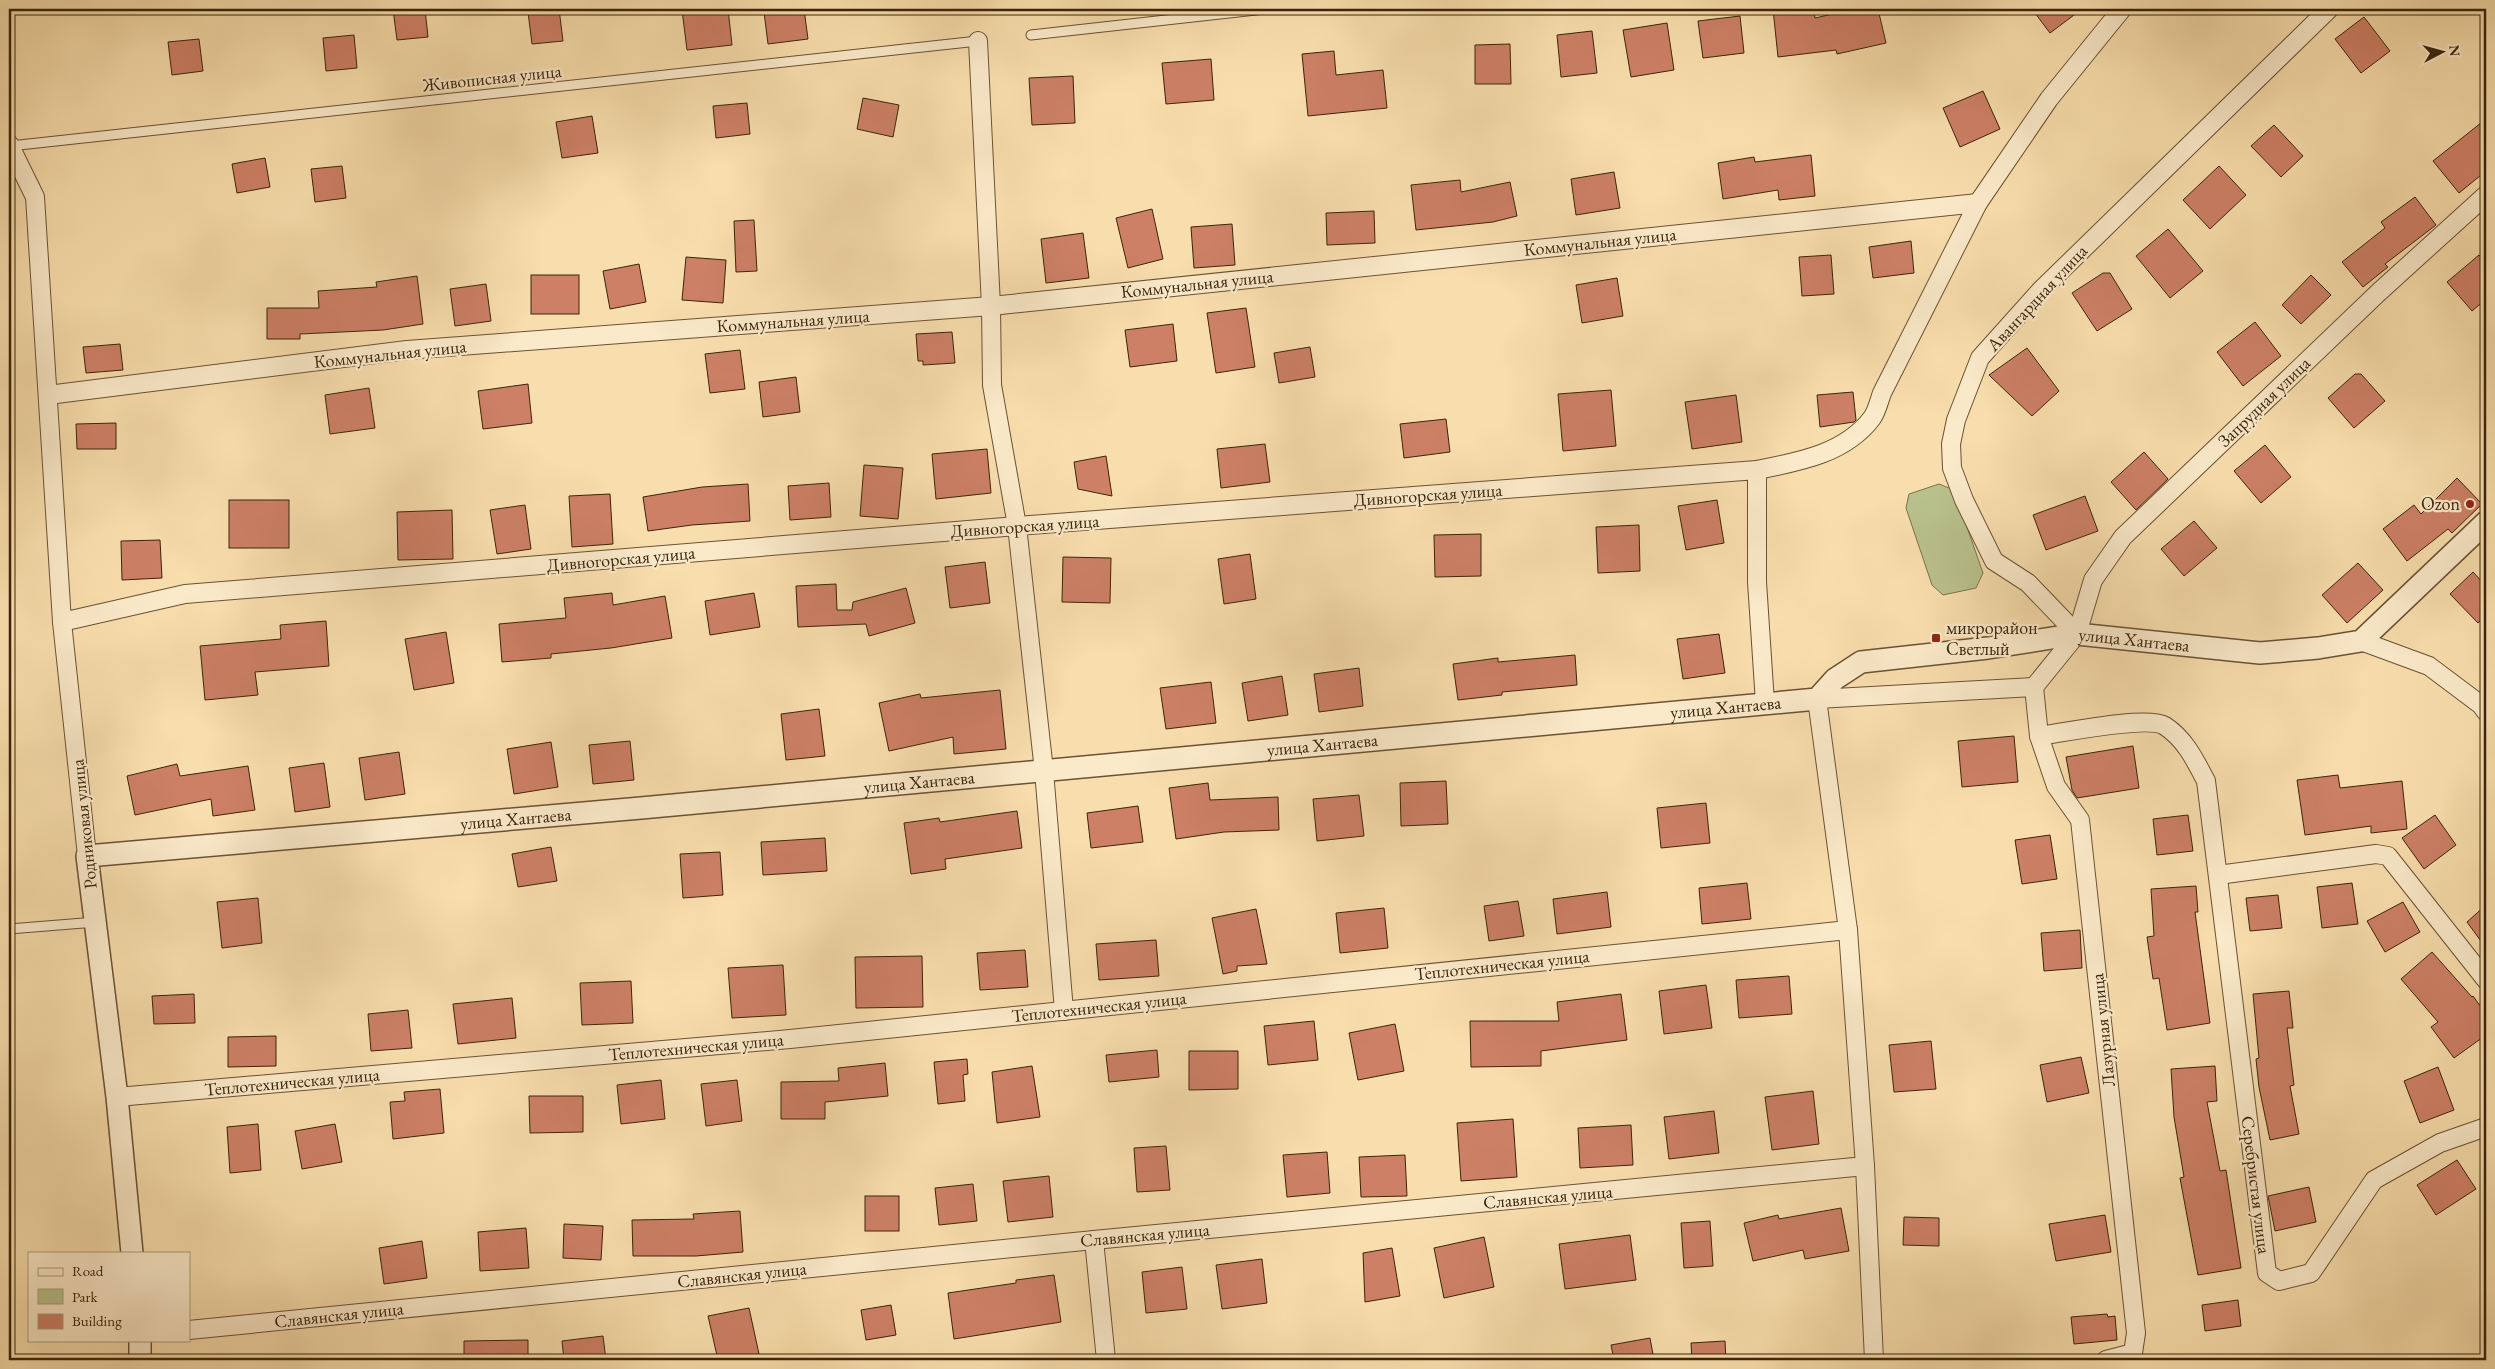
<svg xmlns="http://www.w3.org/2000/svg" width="2495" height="1369" viewBox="0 0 2495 1369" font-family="'EB Garamond',serif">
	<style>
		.green { fill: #b9c28d; stroke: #7a734c }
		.building { fill: #cd8066; stroke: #3a240c }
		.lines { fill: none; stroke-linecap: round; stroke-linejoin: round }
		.service-casing { stroke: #6a5234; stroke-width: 11 }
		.minor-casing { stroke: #6a5234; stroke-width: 20 }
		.tertiary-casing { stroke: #6a5234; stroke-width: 24 }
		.service { stroke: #fbeaca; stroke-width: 9 }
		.minor { stroke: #fbeaca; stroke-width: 18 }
		.tertiary { stroke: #fbeaca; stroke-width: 21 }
		.poi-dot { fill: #8f2418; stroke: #fbeaca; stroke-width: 2 }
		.labels { text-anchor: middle; stroke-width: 4.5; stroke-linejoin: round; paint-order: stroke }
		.street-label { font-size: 18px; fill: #3a240c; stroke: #fbeaca }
		.poi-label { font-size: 18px; fill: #3a240c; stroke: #fbeaca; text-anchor: end }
	</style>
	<rect width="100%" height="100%" fill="#f9dead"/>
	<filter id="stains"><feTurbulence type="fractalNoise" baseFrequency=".004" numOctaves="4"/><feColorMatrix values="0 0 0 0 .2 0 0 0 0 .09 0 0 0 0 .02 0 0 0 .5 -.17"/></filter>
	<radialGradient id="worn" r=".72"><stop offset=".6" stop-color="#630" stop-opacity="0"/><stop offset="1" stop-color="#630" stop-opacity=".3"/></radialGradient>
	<polygon class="green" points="1939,484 1954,490 1983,573 1976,588 1943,595 1932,585 1906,508 1909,494"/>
	<g class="building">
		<polygon points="393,9 425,9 428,37 397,40"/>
		<polygon points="559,9 563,41 532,44 528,12"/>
		<polygon points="728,9 732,45 687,50 682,10"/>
		<polygon points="788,9 804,9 808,39 768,44 764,12"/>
		<polygon points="1773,9 1814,9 1815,18 1854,9 1878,9 1886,43 1837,54 1836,50 1778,57"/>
		<polygon points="2032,9 2082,9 2050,33"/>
		<polygon points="1740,16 1744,53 1703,58 1698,21"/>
		<polygon points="2364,17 2390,51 2361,73 2335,39"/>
		<polygon points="1667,23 1674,70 1631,77 1623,30"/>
		<polygon points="1592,31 1597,73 1561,77 1557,35"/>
		<polygon points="354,35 357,68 326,71 323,38"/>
		<polygon points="199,39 203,71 172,75 168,42"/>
		<polygon points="1510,44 1511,84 1475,84 1475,45"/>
		<polygon points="1334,51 1336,75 1383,70 1387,108 1308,116 1302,54"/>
		<polygon points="1211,59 1214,100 1166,104 1162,63"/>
		<polygon points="1073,76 1075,123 1032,125 1029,78"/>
		<polygon points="1983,91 2000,129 1960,147 1943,108"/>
		<polygon points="863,98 899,105 893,137 857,129"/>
		<polygon points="747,103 750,134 716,138 713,106"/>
		<polygon points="592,116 598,153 562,158 556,122"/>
		<polygon points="2486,119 2486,171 2459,193 2433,161"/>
		<polygon points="2274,125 2303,156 2281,177 2251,146"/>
		<polygon points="1811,155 1815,196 1779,200 1778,190 1723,199 1718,163 1754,157 1755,162"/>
		<polygon points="265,158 270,187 237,193 232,164"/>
		<polygon points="342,166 346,198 315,202 311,169"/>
		<polygon points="2219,166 2246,195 2210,229 2183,200"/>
		<polygon points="1614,172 1620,208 1576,215 1571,179"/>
		<polygon points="1460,180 1461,192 1510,182 1517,216 1493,222 1416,230 1411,185"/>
		<polygon points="2415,197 2436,225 2385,264 2388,267 2363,287 2342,262 2385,228 2381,222"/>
		<polygon points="1152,209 1163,259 1128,268 1116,218"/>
		<polygon points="1374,211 1375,243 1327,245 1326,213"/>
		<polygon points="754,220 757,271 736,272 734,221"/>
		<polygon points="1232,224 1235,265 1194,268 1191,227"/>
		<polygon points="2168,229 2203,271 2170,298 2136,256"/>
		<polygon points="1083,233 1089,278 1046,283 1041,239"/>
		<polygon points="1911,241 1914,273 1873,278 1869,247"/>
		<polygon points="1831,255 1834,294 1802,296 1799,257"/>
		<polygon points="2479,255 2486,263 2486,299 2472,311 2447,282"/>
		<polygon points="686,257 726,260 723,303 682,300"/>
		<polygon points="639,264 646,302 610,309 603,271"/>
		<polygon points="2103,273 2110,273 2132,309 2097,331 2072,293"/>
		<rect x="531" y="275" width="48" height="39"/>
		<polygon points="2311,275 2331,295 2301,324 2282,305"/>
		<polygon points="417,276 423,324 383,330 300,334 300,339 267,339 267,308 319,308 318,291 377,287 376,282"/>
		<polygon points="1617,278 1623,316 1582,323 1576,285"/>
		<polygon points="486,284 491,321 455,326 450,289"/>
		<polygon points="1246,308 1255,367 1216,373 1207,313"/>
		<polygon points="2255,322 2281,356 2243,386 2217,352"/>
		<polygon points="1173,324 1177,361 1130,367 1125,330"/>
		<polygon points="952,332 955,363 923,365 923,361 918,361 916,334"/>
		<polygon points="120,344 123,370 86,373 83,347"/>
		<polygon points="1310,347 1315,377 1279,383 1274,353"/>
		<polygon points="2027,348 2059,391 2032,416 1989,375"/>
		<polygon points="740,350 745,389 710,393 705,354"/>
		<polygon points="2355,374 2361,374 2385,401 2354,428 2328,398"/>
		<polygon points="796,377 800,412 763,417 759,382"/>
		<polygon points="528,384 532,423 483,429 478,391"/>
		<polygon points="369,388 375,428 330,434 325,395"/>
		<polygon points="1611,390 1616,446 1563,451 1558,394"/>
		<polygon points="1853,392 1856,420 1854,422 1820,427 1817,395"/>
		<polygon points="1736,395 1742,442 1692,449 1685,402"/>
		<polygon points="1446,419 1450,452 1404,458 1400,424"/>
		<polygon points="116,423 116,449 77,449 76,424"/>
		<polygon points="1265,444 1270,482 1221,488 1217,449"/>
		<polygon points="2265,445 2291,477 2261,503 2234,471"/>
		<polygon points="987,449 991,493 936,499 932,454"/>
		<polygon points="2144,452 2168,479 2136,510 2111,482"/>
		<polygon points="1106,456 1112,496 1078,489 1074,462"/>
		<polygon points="864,465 903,468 898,519 860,516"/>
		<polygon points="2457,478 2482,504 2452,533 2448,529 2407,561 2383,529 2414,505 2421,514"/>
		<polygon points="829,483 831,517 790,520 788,486"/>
		<polygon points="748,484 750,521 692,525 648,531 643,497 702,487"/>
		<polygon points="610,494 613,544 572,547 569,496"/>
		<polygon points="2085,496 2098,531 2046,550 2033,515"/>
		<rect x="229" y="500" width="60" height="48"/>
		<polygon points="1717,500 1724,543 1686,550 1678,506"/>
		<polygon points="525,505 531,549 497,554 490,510"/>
		<polygon points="452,510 453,559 398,560 397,512"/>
		<polygon points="2194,521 2217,548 2184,576 2161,549"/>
		<polygon points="1639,525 1640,571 1598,573 1596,527"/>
		<polygon points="1481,534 1481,576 1435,577 1434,535"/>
		<polygon points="160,540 162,578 122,580 121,541"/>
		<polygon points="1250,554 1256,599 1224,604 1218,559"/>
		<polygon points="1063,557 1111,558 1110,603 1062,602"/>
		<polygon points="985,562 990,603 950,608 945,567"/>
		<polygon points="2358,563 2383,590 2347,623 2322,595"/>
		<polygon points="2473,572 2486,586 2486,614 2478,623 2450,594"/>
		<polygon points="836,584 837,610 852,610 853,602 906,588 915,623 869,636 866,624 798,627 796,586"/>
		<polygon points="612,593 613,605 665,596 672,638 611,648 551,654 551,658 502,662 499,624 566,618 564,598"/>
		<polygon points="754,593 760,627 710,635 705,601"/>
		<polygon points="326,621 329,666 255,672 258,695 205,700 200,646 281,639 280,625"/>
		<polygon points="446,632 454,683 414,690 405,639"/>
		<polygon points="1719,634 1725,673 1683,679 1677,639"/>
		<polygon points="1575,655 1577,685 1502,692 1502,695 1458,700 1453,664 1498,658 1498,662"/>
		<polygon points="1359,668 1363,706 1319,712 1314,674"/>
		<polygon points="1282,676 1288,715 1248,721 1242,683"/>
		<polygon points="1211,682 1216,723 1166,729 1160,688"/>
		<polygon points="1000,690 1006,749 954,754 953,737 889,751 879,703 920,694 921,698"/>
		<polygon points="819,709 825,756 786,760 781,714"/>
		<polygon points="2014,736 2018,782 1962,787 1958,741"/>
		<polygon points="630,741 634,780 593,784 589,745"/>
		<polygon points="551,742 558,787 514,794 507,749"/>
		<polygon points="2133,746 2139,788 2077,798 2072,790 2066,757"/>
		<polygon points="399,752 405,794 365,800 359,758"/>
		<polygon points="324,763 330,807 295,812 289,768"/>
		<polygon points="177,764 180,776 248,766 255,810 213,816 211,799 135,815 127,776"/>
		<polygon points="2338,775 2340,788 2402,781 2407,829 2371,833 2371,826 2305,835 2297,780"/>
		<polygon points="1446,781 1448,824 1401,826 1400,783"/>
		<polygon points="1208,783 1210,800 1278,797 1279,830 1224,832 1176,839 1169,788"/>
		<polygon points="1359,795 1364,836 1317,841 1313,799"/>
		<polygon points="1706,803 1710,843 1661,848 1657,808"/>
		<polygon points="1138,806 1143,842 1091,848 1087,813"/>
		<polygon points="1017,811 1022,848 945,859 946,869 911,874 904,823 939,818 940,822"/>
		<polygon points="2188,815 2193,851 2157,855 2153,819"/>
		<polygon points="2435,815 2456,845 2424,869 2402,838"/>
		<polygon points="2050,835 2057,879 2022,884 2015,840"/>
		<polygon points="825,838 827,871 763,875 761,842"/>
		<polygon points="551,847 557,881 518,887 512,854"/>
		<polygon points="720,852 723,895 683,898 680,854"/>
		<polygon points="1747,883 1751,919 1702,924 1699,888"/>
		<polygon points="2352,883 2358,924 2322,928 2317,887"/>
		<polygon points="2196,886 2198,912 2195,912 2210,1023 2167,1030 2159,978 2153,979 2147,937 2154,936 2151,889"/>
		<polygon points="1607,892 1611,927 1557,934 1553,899"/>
		<polygon points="2278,895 2282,928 2250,931 2246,898"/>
		<polygon points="258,898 262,943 222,948 217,902"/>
		<polygon points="1518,901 1524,936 1489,941 1484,906"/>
		<polygon points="2403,902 2420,932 2385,952 2367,921"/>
		<polygon points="2486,905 2486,948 2467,922"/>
		<polygon points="1384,908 1388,948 1340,953 1336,913"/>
		<polygon points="1256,909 1267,964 1237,966 1237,971 1223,974 1212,918"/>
		<polygon points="2080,930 2082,968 2044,971 2041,933"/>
		<polygon points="1156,940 1159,976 1099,980 1096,944"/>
		<polygon points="1025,950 1028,987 980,990 977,953"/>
		<polygon points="2432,952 2472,997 2473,996 2486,1014 2486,1035 2454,1058 2431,1027 2438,1022 2401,979"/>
		<polygon points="922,956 923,1007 856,1008 855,957"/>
		<polygon points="783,965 786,1015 732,1018 728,968"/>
		<polygon points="1789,976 1792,1014 1739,1018 1736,980"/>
		<polygon points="631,981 633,1023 582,1025 580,983"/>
		<polygon points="1706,985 1712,1028 1664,1034 1659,991"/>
		<polygon points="2289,991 2293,1028 2287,1028 2294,1085 2290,1086 2299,1134 2270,1140 2259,1087 2256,1059 2259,1058 2253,994"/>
		<polygon points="194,994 195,1023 154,1024 152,996"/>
		<polygon points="1621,994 1627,1040 1541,1051 1541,1066 1471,1067 1470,1021 1559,1021 1557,1002"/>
		<polygon points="512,998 516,1038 458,1044 453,1004"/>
		<polygon points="408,1010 412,1048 371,1051 368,1014"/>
		<polygon points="1314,1021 1318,1060 1268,1065 1264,1026"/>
		<polygon points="1395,1024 1404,1071 1358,1080 1349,1033"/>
		<polygon points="276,1036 276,1066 228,1067 228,1037"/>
		<polygon points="1931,1041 1936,1089 1894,1092 1889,1045"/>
		<polygon points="1157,1050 1159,1077 1109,1082 1106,1055"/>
		<polygon points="1189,1051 1238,1051 1238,1089 1189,1090"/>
		<polygon points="2081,1057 2089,1093 2047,1102 2040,1065"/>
		<polygon points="967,1059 968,1074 963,1075 965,1101 938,1104 934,1062"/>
		<polygon points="885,1063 888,1096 825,1102 825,1119 781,1119 781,1082 839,1081 838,1068"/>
		<polygon points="1032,1066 1040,1117 997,1123 992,1072"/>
		<polygon points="2215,1066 2217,1101 2207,1102 2220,1171 2226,1170 2241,1268 2198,1275 2180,1178 2184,1177 2174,1117 2171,1069"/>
		<polygon points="2438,1067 2454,1110 2420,1123 2404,1081"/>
		<polygon points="661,1080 665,1119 621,1124 617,1085"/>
		<polygon points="737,1080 742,1121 706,1126 701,1084"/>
		<polygon points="440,1089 444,1133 393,1139 390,1102 405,1101 404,1092"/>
		<polygon points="1813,1091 1819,1144 1772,1150 1765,1097"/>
		<polygon points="529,1096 583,1096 583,1132 530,1133"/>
		<polygon points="1714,1111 1719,1153 1669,1159 1664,1117"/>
		<polygon points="1513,1119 1517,1177 1461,1181 1457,1123"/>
		<polygon points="258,1124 261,1170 230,1173 227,1127"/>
		<polygon points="335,1124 342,1162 302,1169 295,1131"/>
		<polygon points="1631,1125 1633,1165 1580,1168 1578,1128"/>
		<polygon points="1166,1146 1170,1190 1137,1192 1134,1148"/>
		<polygon points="1327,1152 1330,1193 1287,1197 1283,1155"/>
		<polygon points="1405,1155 1407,1196 1361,1197 1359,1157"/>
		<polygon points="2457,1160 2476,1189 2436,1215 2417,1185"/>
		<polygon points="1049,1176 1053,1217 1008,1222 1003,1181"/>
		<polygon points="973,1184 977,1221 939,1225 935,1188"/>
		<polygon points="2309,1187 2316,1222 2275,1231 2268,1196"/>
		<rect x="865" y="1196" width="34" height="35"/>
		<polygon points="1841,1208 1849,1251 1805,1259 1803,1250 1753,1261 1744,1223 1778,1215 1779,1219"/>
		<polygon points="740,1211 743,1252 696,1256 633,1256 632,1220 694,1219 693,1214"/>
		<polygon points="2105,1215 2111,1252 2056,1261 2049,1224"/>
		<polygon points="1904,1217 1939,1218 1939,1246 1903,1245"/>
		<polygon points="1710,1221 1713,1266 1684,1268 1681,1223"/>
		<polygon points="564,1224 603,1226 601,1260 563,1258"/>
		<polygon points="526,1228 529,1268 480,1271 478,1232"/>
		<polygon points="1630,1235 1636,1280 1565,1289 1559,1244"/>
		<polygon points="1484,1237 1494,1287 1444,1298 1434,1248"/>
		<polygon points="422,1241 427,1278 384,1284 379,1248"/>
		<polygon points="1392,1248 1400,1296 1365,1302 1363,1253"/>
		<polygon points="1262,1259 1267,1303 1222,1309 1216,1265"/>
		<polygon points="1182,1267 1187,1309 1146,1313 1142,1272"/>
		<polygon points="1054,1275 1061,1322 954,1339 948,1293 1016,1283 1016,1280"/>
		<polygon points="2238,1300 2241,1326 2205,1331 2202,1305"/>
		<polygon points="891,1305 896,1335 866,1340 861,1310"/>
		<polygon points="749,1308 759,1354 718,1360 708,1316"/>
		<polygon points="2107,1314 2108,1317 2115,1316 2117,1340 2074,1344 2071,1317"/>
		<polygon points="603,1336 606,1360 564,1360 562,1341"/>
		<polygon points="1650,1338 1654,1360 1614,1360 1611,1345"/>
		<polygon points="528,1340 528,1360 464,1360 464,1341"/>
		<polygon points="1725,1341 1726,1360 1692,1360 1691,1343"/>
	</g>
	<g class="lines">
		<defs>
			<g id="service">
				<polyline points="1031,35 1265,9"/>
				<polyline points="10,146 978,41"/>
				<polyline points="9,929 96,922"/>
			</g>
			<g id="minor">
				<polyline points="978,41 991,306 992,385 1017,526 1044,771 1064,1011"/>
				<polyline points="9,144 35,197 62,622 87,856"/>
				<polyline points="1978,203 2049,99 2122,9"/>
				<path d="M48,395l359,-45 584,-44 987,-103 -96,190c-3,8 -5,18 -10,25 -27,36 -74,44 -115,52"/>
				<polyline points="62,622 185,594 1017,526 1757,470 1757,582 1765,703"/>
				<polyline points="2077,634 2028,583 1994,561 1964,500 1952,468 1951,444 1956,420 1980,358 2041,290 2329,9"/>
				<polyline points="2361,641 2429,666 2481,705 2486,712"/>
				<polyline points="2034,687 2039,736 2056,786 2080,820 2136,1333 2133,1353 2106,1360"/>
				<path d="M2039,736c23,-3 109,-21 126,-10 20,13 30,34 41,55l61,492 12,8 32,-8 63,-93 66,-37 46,-16"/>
				<polyline points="2218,875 2376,854 2388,856 2486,980"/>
				<polyline points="117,1097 790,1039 1848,930 1817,699 2034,687 2077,634 2093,580 2123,537 2379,292 2486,195"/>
				<polyline points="1865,1166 1874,1360"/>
				<polyline points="1094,1240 1106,1360"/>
				<polyline points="189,1330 1094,1240 1865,1166 1848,930"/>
			</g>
			<g id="tertiary">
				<path id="s1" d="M132,1253l-15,-156 -30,-241 554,-48 1176,-109 18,-20 26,-17 127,-14 89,-14 183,19 58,-5 43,-7 125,-119"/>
				<polyline points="140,1340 140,1360"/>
			</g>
		</defs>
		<use href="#service" class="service-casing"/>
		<use href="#minor" class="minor-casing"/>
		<use href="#tertiary" class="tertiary-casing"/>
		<use href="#service" class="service"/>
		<use href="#minor" class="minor"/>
		<use href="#tertiary" class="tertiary"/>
	</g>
	<g class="poi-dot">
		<circle cx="2470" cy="504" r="5"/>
		<rect x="1931" y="633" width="10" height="10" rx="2.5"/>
	</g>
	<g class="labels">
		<g class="street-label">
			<text transform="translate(492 78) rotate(-6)" y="6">Живописная улица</text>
			<text transform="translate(1600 242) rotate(-6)" y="6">Коммунальная улица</text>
			<text transform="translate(1197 284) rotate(-6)" y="6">Коммунальная улица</text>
			<text transform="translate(2037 298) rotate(-47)" y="6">Авангардная улица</text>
			<text transform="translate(793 321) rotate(-4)" y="6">Коммунальная улица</text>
			<text transform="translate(390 354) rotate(-6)" y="6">Коммунальная улица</text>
			<text transform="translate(2264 402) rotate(-44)" y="6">Запрудная улица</text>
			<text transform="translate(1428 495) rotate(-4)" y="6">Дивногорская улица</text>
			<text transform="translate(1025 526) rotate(-4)" y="6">Дивногорская улица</text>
			<text transform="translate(621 559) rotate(-5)" y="6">Дивногорская улица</text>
			<text dy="6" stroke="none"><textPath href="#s1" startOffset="2470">улица Хантаева</textPath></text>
			<text dy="6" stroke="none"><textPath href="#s1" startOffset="2045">улица Хантаева</textPath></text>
			<text dy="6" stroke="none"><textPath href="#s1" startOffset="1640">улица Хантаева</textPath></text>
			<text dy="6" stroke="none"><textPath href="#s1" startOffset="1235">улица Хантаева</textPath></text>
			<text dy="6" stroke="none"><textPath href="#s1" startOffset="830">улица Хантаева</textPath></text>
			<text transform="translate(84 824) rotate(-96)" y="6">Родниковая улица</text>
			<text transform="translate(1502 965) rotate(-6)" y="6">Теплотехническая улица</text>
			<text transform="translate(1099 1007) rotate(-6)" y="6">Теплотехническая улица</text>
			<text transform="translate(2103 1030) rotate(-96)" y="6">Лазурная улица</text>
			<text transform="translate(696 1047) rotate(-5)" y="6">Теплотехническая улица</text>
			<text transform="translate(292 1082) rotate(-5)" y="6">Теплотехническая улица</text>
			<text transform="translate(2256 1185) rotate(83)" y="6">Серебристая улица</text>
			<text transform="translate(1548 1197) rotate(-5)" y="6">Славянская улица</text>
			<text transform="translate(1145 1235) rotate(-5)" y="6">Славянская улица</text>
			<text transform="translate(742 1275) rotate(-6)" y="6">Славянская улица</text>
			<text transform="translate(339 1315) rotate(-6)" y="6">Славянская улица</text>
		</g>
		<g class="poi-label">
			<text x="2460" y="510">Ozon</text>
			<text x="1946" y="634" text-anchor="start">микрорайон<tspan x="1946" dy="21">Светлый</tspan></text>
		</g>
	</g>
	<rect width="2495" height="1369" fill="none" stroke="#f9dead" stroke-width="30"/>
	<rect x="10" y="10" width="2475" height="1349" fill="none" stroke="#3a240c" stroke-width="2.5"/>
	<rect x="15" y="15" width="2465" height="1339" fill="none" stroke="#3a240c"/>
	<rect x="28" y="1252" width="162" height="90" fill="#fbeaca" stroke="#ae9b7e"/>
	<rect x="38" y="1268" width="25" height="8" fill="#fbeaca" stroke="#ae9b7e"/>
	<text x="72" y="1276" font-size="15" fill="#3a240c">Road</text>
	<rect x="38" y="1289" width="25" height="15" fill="#b9c28d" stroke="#ae9b7e"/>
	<text x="72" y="1302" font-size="15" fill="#3a240c">Park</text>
	<rect x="38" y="1314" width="25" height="15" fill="#cd8066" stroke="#ae9b7e"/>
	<text x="72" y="1326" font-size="15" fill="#3a240c">Building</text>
	<g transform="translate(2442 52) rotate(84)" stroke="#fbeaca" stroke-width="4" paint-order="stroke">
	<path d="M0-4L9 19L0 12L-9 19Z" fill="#3a240c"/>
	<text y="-8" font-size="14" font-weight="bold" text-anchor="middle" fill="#3a240c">N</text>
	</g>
	<rect width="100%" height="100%" filter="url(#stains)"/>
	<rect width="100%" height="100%" fill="url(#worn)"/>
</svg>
